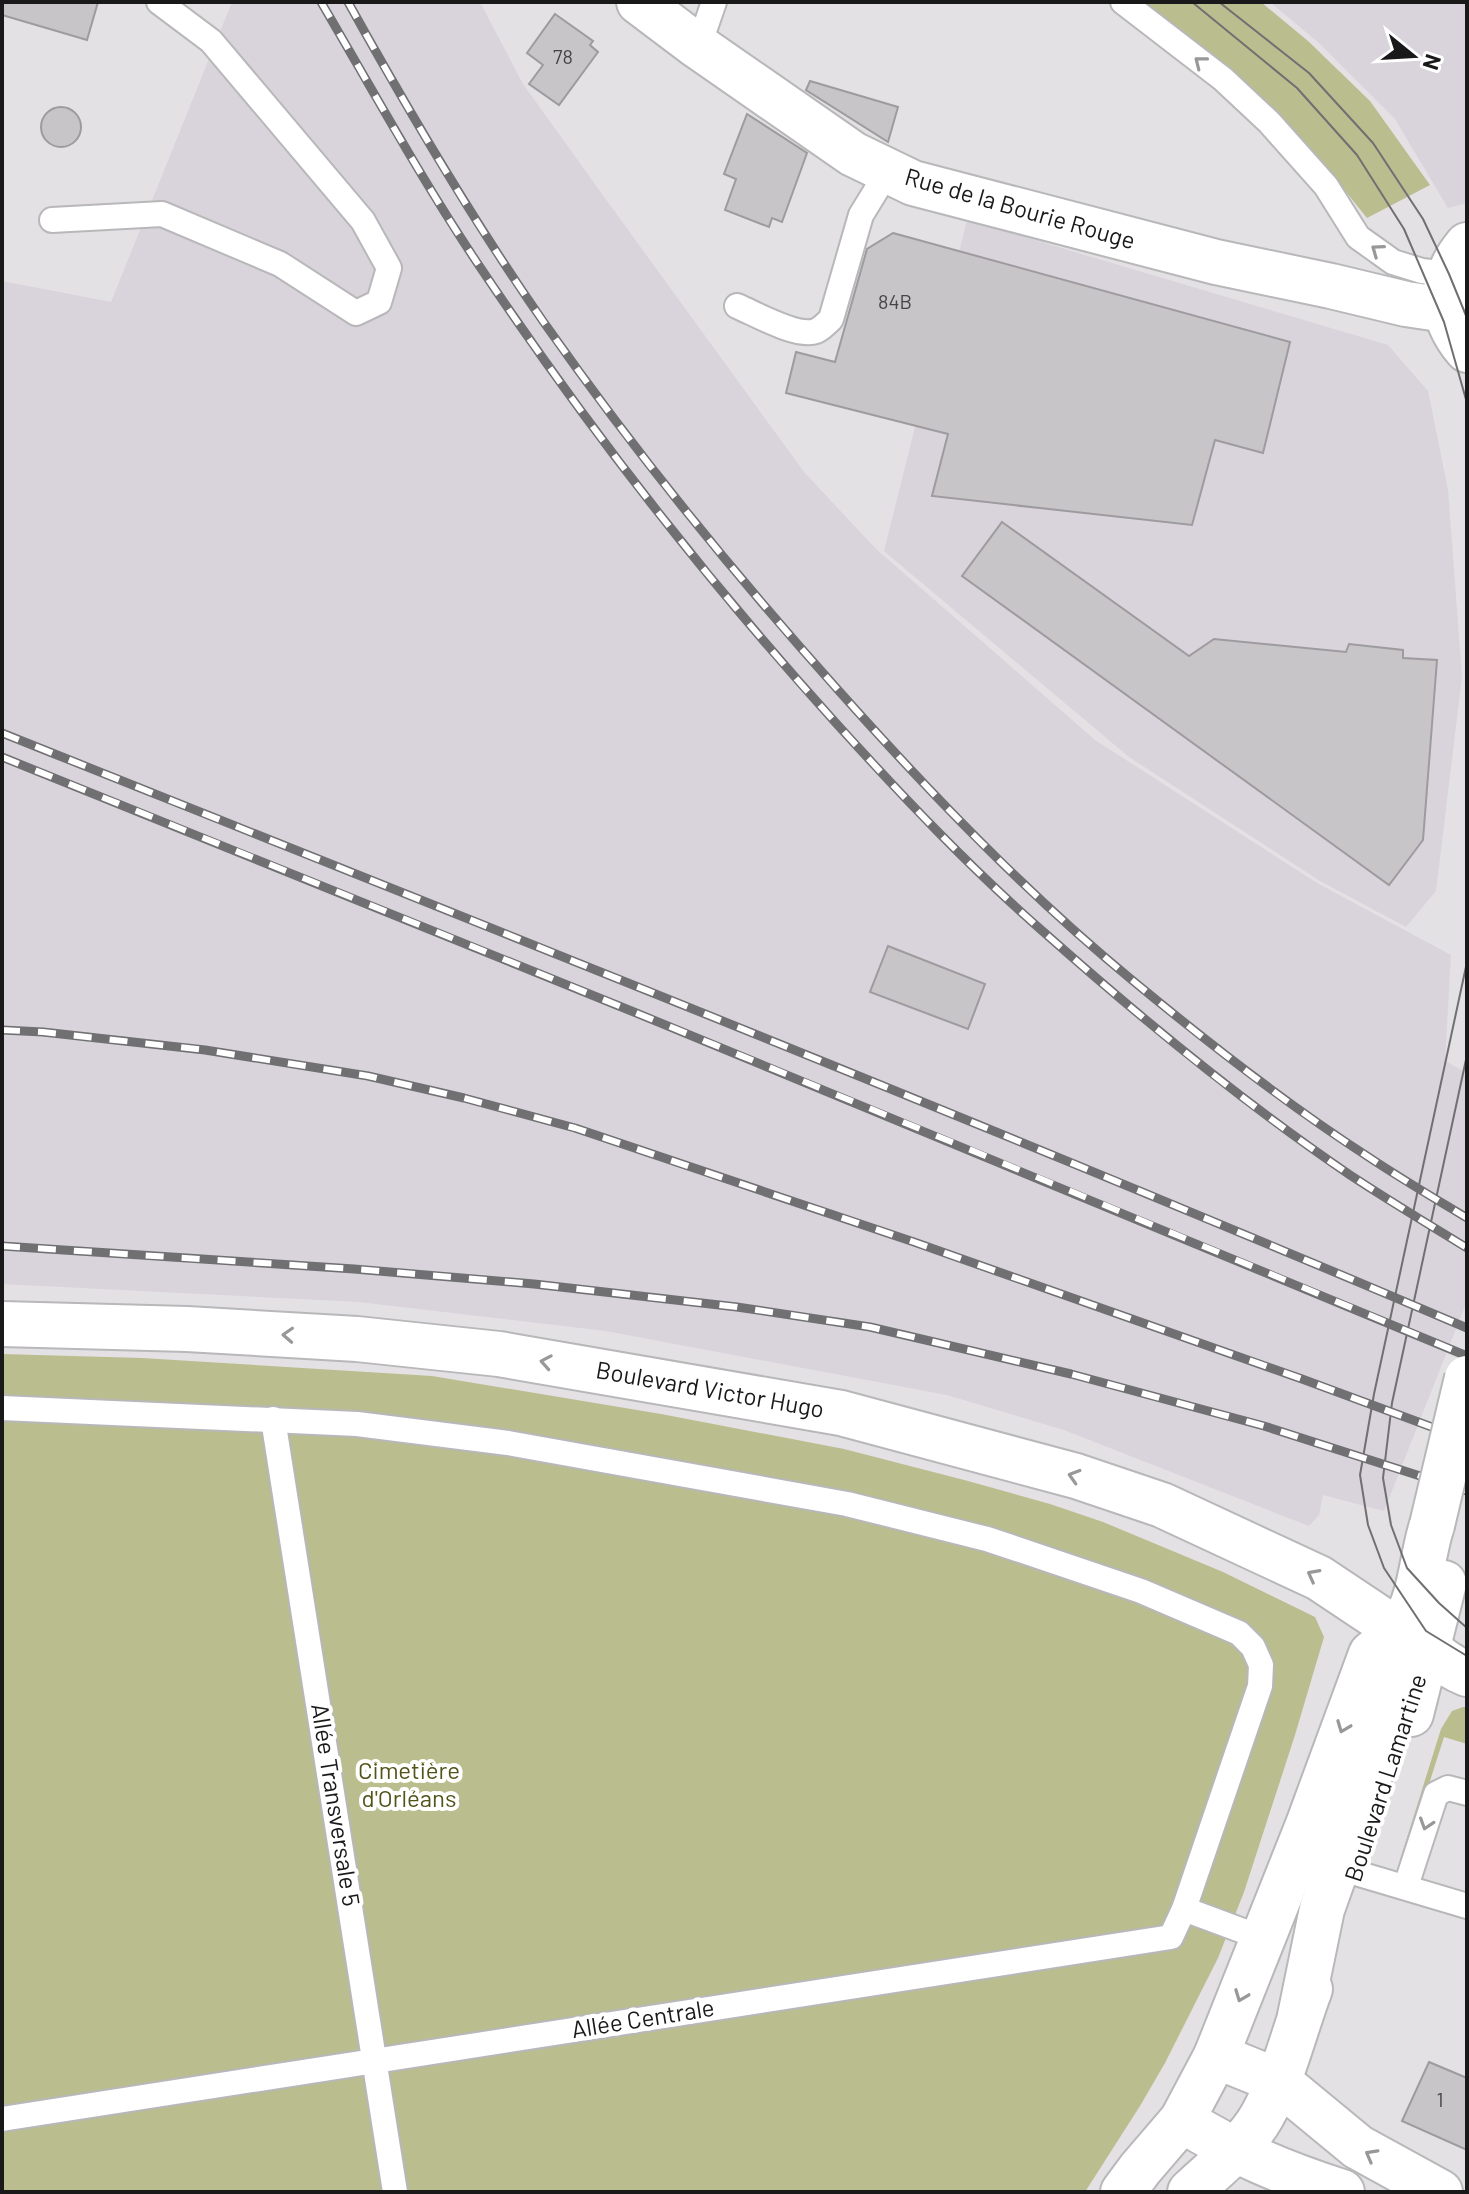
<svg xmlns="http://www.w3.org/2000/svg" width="1469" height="2194" viewBox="0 0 1469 2194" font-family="Barlow,sans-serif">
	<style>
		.built { fill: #d9d3dc }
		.green { fill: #babd8e }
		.building { fill: #c7c5c8; stroke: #9d9b9e; stroke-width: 2 }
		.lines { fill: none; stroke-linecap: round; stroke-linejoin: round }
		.lane-casing { stroke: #b8b7b9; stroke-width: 28 }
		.street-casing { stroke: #b8b7b9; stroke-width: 48 }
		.secondary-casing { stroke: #b8b7b9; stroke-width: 48 }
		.lane { stroke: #fff; stroke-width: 24 }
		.street { stroke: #fff; stroke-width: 44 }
		.secondary { stroke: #fff; stroke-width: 44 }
		.tram { stroke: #706f71; stroke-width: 2 }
		.rail-casing { stroke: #706f71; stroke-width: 9 }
		.rail { stroke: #fff; stroke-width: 6; stroke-dasharray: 18; stroke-linecap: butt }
		.secondary-bridge-casing { stroke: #b8b7b9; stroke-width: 48; stroke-linecap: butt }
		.secondary-bridge { stroke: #fff; stroke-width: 44 }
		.oneway { stroke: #989898 }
		.labels { text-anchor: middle; stroke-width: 8; stroke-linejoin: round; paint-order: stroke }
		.number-label { font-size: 20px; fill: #454446 }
		.street-label { font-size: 24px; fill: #1a191a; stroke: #fff }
		.park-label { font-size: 24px; fill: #525419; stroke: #fff }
	</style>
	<rect width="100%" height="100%" fill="#e3e1e4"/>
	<g class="built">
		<polygon points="232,2 480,2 523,84 602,194 804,472 876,549 1095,740 1317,883 1451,955 1445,1061 1467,1073 1467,1301 1384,1511 1323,1495 1319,1515 1309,1526 1064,1430 947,1395 606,1331 359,1302 2,1284 2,281 111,302"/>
		<polygon points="1270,2 1467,2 1467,203 1448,208 1395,119 1319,43"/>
		<polygon points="967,220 1388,345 1428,391 1448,490 1462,677 1436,891 1406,927 1320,881 1129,757 884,551"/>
	</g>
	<g class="green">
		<path d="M1140,2h121l47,39 62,60 60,84 -63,33c-32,-40 -64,-82 -101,-116 -40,-36 -83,-68 -126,-100z"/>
		<polygon points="2,1354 142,1358 432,1376 661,1414 844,1449 968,1481 1050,1504 1103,1522 1223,1572 1315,1617 1324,1637 1295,1735 1244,1892 1218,1958 1165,2063 1140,2106 1085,2192 2,2192"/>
		<polygon points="1463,1707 1467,1707 1467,1744 1444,1737 1404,1862 1400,1860 1441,1729 1452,1711"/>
	</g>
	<g class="building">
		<polygon points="2,2 98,2 87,40 2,15"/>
		<polygon points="555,14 593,41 590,45 598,52 559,105 529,84 543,65 527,53"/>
		<polygon points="810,81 898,107 888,142 806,90"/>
		<circle cx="61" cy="127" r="20"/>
		<polygon points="747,114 807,153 782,222 772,218 769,227 725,210 736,179 724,174"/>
		<polygon points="893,233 1290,342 1263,453 1215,440 1192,525 932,496 948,434 786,393 796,352 835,362 867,249"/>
		<polygon points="1002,522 1189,656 1214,639 1346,652 1349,644 1403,650 1403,658 1437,660 1423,840 1389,885 962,576"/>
		<polygon points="888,946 985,984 968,1029 870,992"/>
		<polygon points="1429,2062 1467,2078 1467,2150 1402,2121"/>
	</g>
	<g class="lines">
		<defs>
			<g id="lane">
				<polyline points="1123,2 1223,79 1269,122 1326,186 1358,237 1393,262 1422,271 1449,274"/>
				<polyline points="696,45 705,28 714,2"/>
				<polyline points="52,220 162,214 280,264 356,313 379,302 389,268 363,221 211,41 159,2"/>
				<path d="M737,306c19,8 60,32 79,25 5,-2 10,-7 15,-12l30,-104 27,-44"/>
				<polyline points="2,1408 357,1424 508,1443 847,1504 987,1539 1011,1547 1141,1591 1239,1633 1253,1647 1261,1665 1260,1686 1184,1909"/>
				<polyline points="273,1419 395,2192"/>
				<polyline points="1356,1873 1467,1906"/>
				<polyline points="1406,1886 1436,1794 1448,1788 1467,1793"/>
				<polyline points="2,2119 1171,1937 1184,1909 1262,1938"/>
			</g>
			<g id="street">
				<polyline points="639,2 696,45 853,154 913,183 1216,262 1331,286 1406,304 1446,310"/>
				<path d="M1405,1622c15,21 37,42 62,52"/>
				<polyline points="1216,2056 1278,2081 1358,2147 1440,2192"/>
				<path d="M1182,2120c53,33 101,53 160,72"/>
			</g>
			<g id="secondary">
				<path d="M1467,245c-29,35 -29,71 0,105"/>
				<polyline points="2,1324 187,1329 357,1339 499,1354 841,1413 1076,1476 1162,1505 1319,1578 1379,1618 1384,1627 1396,1664 1387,1727 1322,1909 1300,2016"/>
				<polyline points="1411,1714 1444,1583"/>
				<path d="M1123,2192l17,-23 42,-49 34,-64 92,-231 63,-171c11,-9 24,-18 32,-31 18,-25 19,-69 29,-98"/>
				<path d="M1190,2192c24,-23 55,-46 72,-76 22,-39 32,-85 48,-127"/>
			</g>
		</defs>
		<use href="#lane" class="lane-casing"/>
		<use href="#street" class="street-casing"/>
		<use href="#secondary" class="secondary-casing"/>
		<use href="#lane" class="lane"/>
		<use href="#street" class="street"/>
		<use href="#secondary" class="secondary"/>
		<g class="tram">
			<polyline points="1192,2 1297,88 1357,155 1404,229 1444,322 1467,403"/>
			<polyline points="1219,2 1309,73 1373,143 1423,219 1449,274 1467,318"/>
			<polyline points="1467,962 1374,1394 1360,1475 1368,1525 1384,1568 1426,1631 1467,1656"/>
			<polyline points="1467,1055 1392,1403 1383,1478 1391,1525 1407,1568 1439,1603 1467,1628"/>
		</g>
		<defs>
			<g id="rail">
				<path d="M321,2c51,87 99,175 155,259 108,162 228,316 359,461 67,74 136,147 212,213 96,85 197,168 303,240 38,25 78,49 117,73"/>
				<path d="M348,2c61,110 125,219 197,322 90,128 190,251 294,367 91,102 187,202 293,289 75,62 153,123 235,176 33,22 67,42 100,62"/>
				<path d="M2,733c489,195 980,389 1465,595"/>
				<path d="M2,757c490,196 978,395 1465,599"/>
				<polyline points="2,1030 43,1032 205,1050 368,1076 464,1098 575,1128 914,1242 1302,1379 1467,1440"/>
				<polyline points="2,1246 354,1269 534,1284 737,1307 870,1327 1071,1374 1264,1426 1467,1491"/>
			</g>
		</defs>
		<use href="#rail" class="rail-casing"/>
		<use href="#rail" class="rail"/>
		<defs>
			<polyline id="secondary-bridge" points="1432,1525 1467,1378"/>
		</defs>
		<use href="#secondary-bridge" class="secondary-bridge-casing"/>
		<use href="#secondary-bridge" class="secondary-bridge"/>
	</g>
	<defs><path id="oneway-chevron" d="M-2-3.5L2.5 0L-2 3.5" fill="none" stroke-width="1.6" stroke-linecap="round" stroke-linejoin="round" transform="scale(2)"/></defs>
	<g class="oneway">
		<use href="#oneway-chevron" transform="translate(1200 62) rotate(-142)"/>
		<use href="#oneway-chevron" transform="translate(1377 250) rotate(-144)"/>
		<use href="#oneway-chevron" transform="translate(288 1335) rotate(-177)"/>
		<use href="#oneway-chevron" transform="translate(546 1362) rotate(-170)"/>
		<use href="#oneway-chevron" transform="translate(1074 1476) rotate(-163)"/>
		<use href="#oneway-chevron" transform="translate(1313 1575) rotate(-152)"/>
		<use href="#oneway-chevron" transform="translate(1343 1727) rotate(111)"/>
		<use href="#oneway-chevron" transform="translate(1426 1824) rotate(108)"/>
		<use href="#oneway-chevron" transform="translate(1241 1996) rotate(111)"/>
		<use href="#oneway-chevron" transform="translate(1371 2155) rotate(-151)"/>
	</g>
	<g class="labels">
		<g class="number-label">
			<text x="563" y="64">78</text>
			<text x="895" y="309">84B</text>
			<text x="1440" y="2107">1</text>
		</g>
		<g class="street-label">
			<text transform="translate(1020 209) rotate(16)" y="8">Rue de la Bourie Rouge</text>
			<text transform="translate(710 1390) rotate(10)" y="8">Boulevard Victor Hugo</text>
			<text transform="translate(1386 1778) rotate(-72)" y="8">Boulevard Lamartine</text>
			<text transform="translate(335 1805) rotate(81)" y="8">Allée Transversale 5</text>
			<text transform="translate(643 2019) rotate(-9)" y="8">Allée Centrale</text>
		</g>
		<g class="park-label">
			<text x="409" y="1779">Cimetière<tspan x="409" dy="28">d'Orléans</tspan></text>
		</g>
	</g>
	<rect width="1469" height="2194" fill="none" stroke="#1a191a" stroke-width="8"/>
	<g transform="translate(1413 56) rotate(108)" stroke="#ffffff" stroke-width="6" paint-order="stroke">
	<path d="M0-6L14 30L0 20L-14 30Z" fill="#1a191a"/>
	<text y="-12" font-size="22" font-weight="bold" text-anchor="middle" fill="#1a191a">N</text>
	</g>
</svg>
